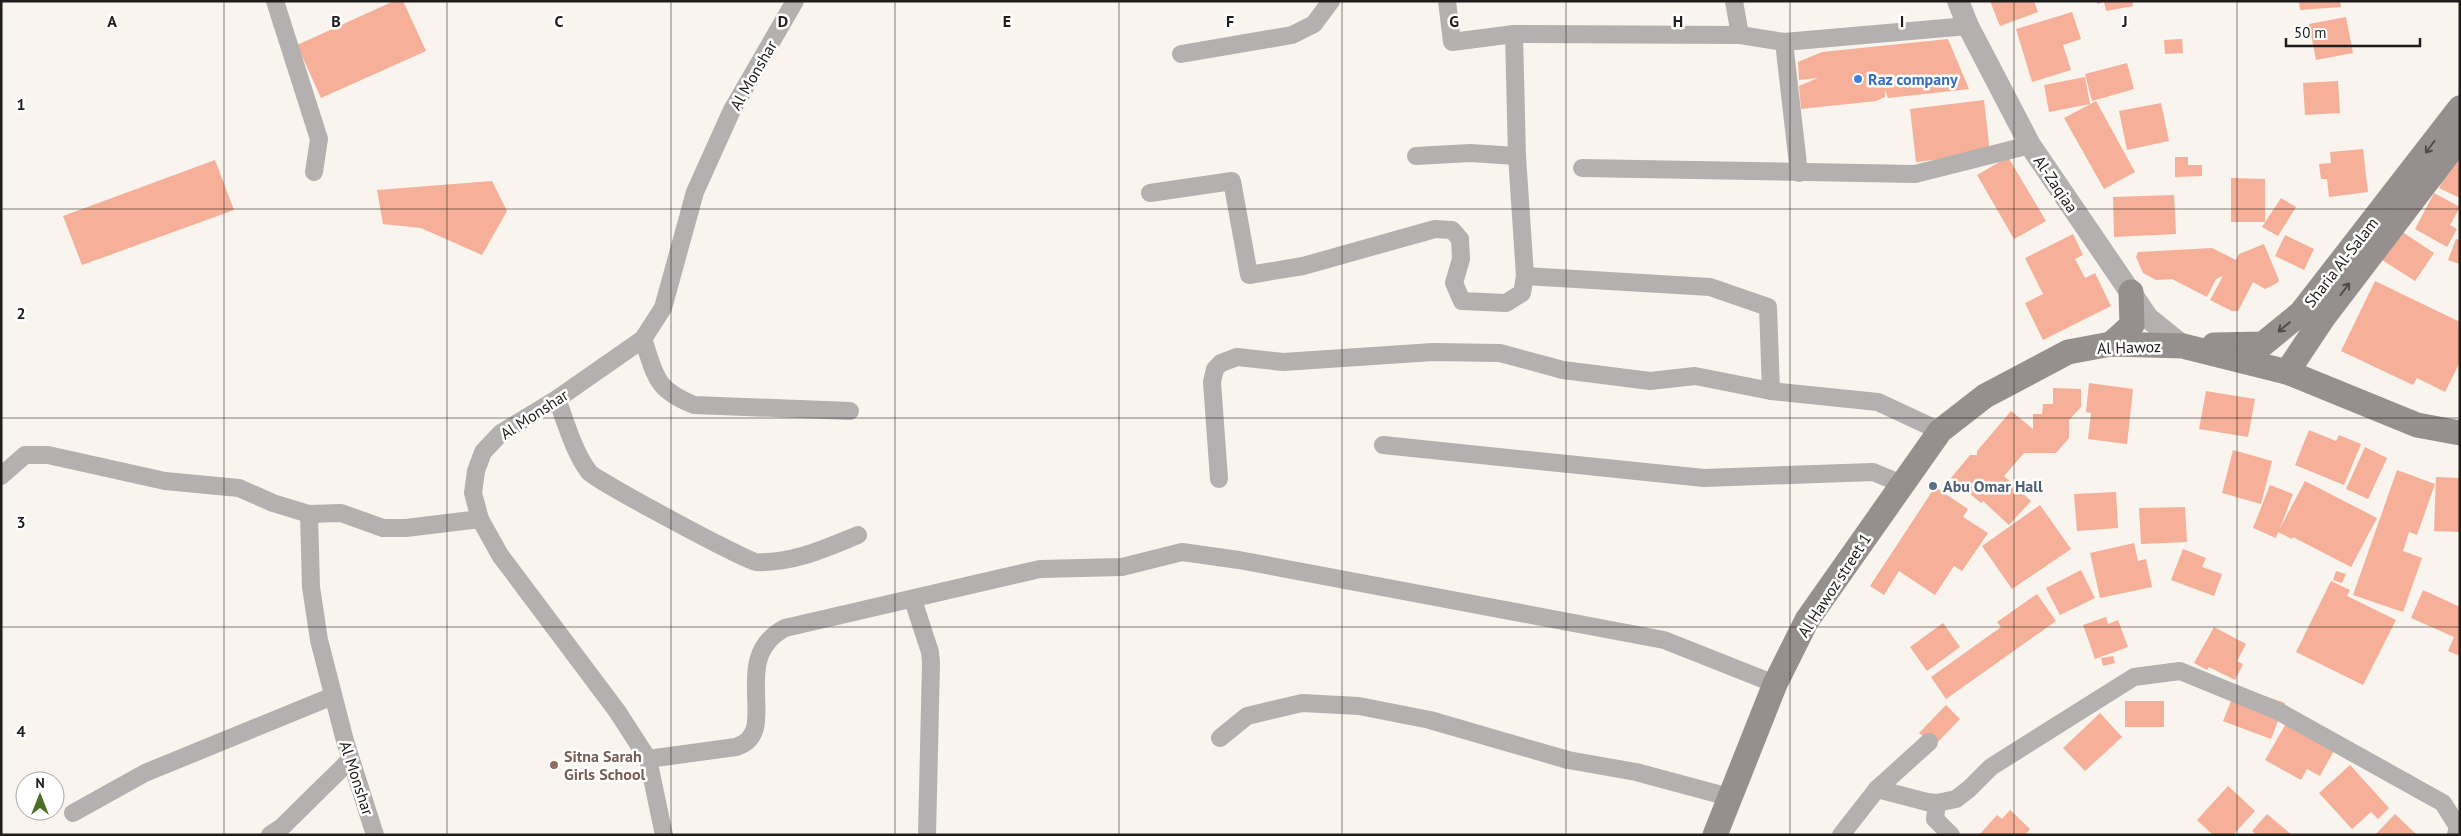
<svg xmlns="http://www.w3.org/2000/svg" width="2461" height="836" viewBox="0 0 2461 836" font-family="'PT Sans',sans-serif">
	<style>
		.building { fill: #f6af98 }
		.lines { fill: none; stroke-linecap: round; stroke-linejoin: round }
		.minor { stroke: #b4b0af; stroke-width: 18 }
		.tertiary { stroke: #b4b0af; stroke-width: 22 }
		.secondary { stroke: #958f8d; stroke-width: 25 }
		.oneway { stroke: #4e4b49 }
		.grid { fill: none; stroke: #1f1d1b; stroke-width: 1; stroke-opacity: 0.55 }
		.shop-dot { fill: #3f7fe0; stroke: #fff; stroke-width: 2 }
		.service-dot { fill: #5c6f8a; stroke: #fff; stroke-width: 2 }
		.education-dot { fill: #8d6e63; stroke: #fff; stroke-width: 2 }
		.labels { text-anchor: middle; stroke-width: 5; stroke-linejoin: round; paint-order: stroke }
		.street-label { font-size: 16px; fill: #1f1d1b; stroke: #fff }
		.shop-label { font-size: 16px; font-weight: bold; fill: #366cbe; stroke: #fff; text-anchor: start }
		.service-label { font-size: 16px; font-weight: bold; fill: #4e5e75; stroke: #fff; text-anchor: start }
		.education-label { font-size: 16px; font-weight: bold; fill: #785e54; stroke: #fff; text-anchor: start }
		.grid-label { font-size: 16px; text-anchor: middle; font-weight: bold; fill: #1f1d1b; stroke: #fff; stroke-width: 5; stroke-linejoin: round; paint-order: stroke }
	</style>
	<rect width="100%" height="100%" fill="#f9f4ed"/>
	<g class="building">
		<polygon points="394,1 403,1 426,51 321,98 297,45"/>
		<polygon points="1990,1 2034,1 2038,12 2000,26"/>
		<polygon points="2097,1 2132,1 2133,6 2106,11 2104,2 2097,4"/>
		<polygon points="2299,1 2340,1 2341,7 2300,10"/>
		<polygon points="2072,12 2081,39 2063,45 2071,70 2032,82 2016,29"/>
		<polygon points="2346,17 2353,53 2316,60 2309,24"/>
		<polygon points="1948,39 1969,89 1888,98 1885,89 1885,97 1876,101 1801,109 1799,86 1818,78 1799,80 1798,62 1822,52"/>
		<polygon points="2182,39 2183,53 2165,54 2164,40"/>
		<polygon points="2127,63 2134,89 2092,101 2085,74"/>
		<polygon points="2085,77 2090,104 2049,112 2044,85"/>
		<polygon points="2338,81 2340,113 2305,115 2303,83"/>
		<polygon points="1984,100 1990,153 1916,162 1910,109"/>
		<polygon points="2096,101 2135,172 2104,189 2064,118"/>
		<polygon points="2161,103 2169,141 2127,150 2119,111"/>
		<polygon points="2363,149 2368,192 2329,197 2327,179 2321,179 2319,164 2331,163 2330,152"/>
		<polygon points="2008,157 2046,221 2014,239 1977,175"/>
		<polygon points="2175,157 2188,157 2188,165 2202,165 2202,176 2175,177"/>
		<polygon points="2453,158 2460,161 2460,198 2439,188"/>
		<polygon points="215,160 234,210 82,265 63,216"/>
		<polygon points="2231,178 2265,179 2265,222 2231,222"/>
		<polygon points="492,181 507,211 482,255 421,228 383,224 377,190"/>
		<polygon points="2434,193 2460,207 2450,225 2457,229 2447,247 2415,229"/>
		<polygon points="2174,195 2176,234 2114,237 2113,197"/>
		<polygon points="2281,198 2296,207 2278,236 2262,227"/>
		<polygon points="2401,231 2434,253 2415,281 2382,260"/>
		<polygon points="2073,234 2083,255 2075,259 2085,278 2095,273 2111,306 2043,340 2025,303 2043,294 2025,258"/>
		<polygon points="2285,235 2314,249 2304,270 2275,256"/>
		<polygon points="2456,239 2460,240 2460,264 2448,260"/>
		<polygon points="2264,244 2279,280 2277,283 2265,289 2253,282 2238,311 2232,311 2210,300 2223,276 2216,279 2207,297 2172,279 2156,280 2143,273 2136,257 2138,252 2212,248 2236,260 2239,254"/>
		<polygon points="2375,281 2460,322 2460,362 2445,392 2417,378 2413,385 2341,351"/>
		<polygon points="2089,383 2133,389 2127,444 2088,439 2091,413 2086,412"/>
		<polygon points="2053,388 2081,389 2081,407 2069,420 2069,438 2056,453 2024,453 2004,476 2031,501 2009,525 1983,501 1981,503 1951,478 1970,455 1977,455 1977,451 2011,411 2033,429 2033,414 2042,414 2043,404 2053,404"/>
		<polygon points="2206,391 2255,399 2248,437 2199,429"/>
		<polygon points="2309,430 2336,441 2339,435 2361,444 2344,485 2295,465"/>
		<polygon points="2365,447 2387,458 2368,499 2346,489"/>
		<polygon points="2233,450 2272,461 2261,504 2222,493"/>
		<polygon points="2397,470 2435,484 2417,535 2409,532 2403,551 2422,558 2403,612 2353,595"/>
		<polygon points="2436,477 2460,478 2460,532 2434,531"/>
		<polygon points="2305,481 2377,518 2351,567 2293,537 2292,539 2278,532 2276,538 2253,528 2270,485 2293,494 2280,528"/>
		<polygon points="1935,487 1968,509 1963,517 1988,533 1962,571 1954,566 1935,595 1899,571 1884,595 1870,586"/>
		<polygon points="2116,492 2118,528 2077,531 2074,494"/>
		<polygon points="2040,505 2071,549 2012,589 1982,546"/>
		<polygon points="2185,507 2187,542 2141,544 2139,508"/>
		<polygon points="2134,543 2138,561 2146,559 2152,587 2100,598 2090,553"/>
		<polygon points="2183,549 2206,558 2202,567 2222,574 2214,596 2171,580"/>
		<polygon points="2081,570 2095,598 2060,615 2046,588"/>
		<polygon points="2336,571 2346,574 2342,583 2333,580"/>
		<polygon points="2331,581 2350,590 2347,596 2396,620 2363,685 2296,652"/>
		<polygon points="2423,590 2460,607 2460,656 2448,651 2454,637 2411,618"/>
		<polygon points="2037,594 2056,621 1946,699 1931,677 2001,627 1997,622"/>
		<polygon points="2106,617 2108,624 2118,620 2128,647 2095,659 2083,625"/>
		<polygon points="1943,623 1960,647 1927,671 1910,647"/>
		<polygon points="2214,627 2246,644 2237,661 2243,664 2235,680 2209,667 2207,670 2194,663"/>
		<polygon points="2113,656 2115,663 2103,666 2101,658"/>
		<polygon points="2237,686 2285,703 2271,739 2223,721"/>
		<rect x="2125" y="701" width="39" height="26"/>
		<polygon points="1946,705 1960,719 1934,746 1919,733"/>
		<polygon points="2100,713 2122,737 2085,771 2063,748"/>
		<polygon points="2288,720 2336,747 2320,776 2307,769 2301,780 2265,760"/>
		<polygon points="2350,765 2389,808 2378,819 2371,812 2352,829 2319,793"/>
		<polygon points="2228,786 2255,811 2233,835 2213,835 2197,820"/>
		<polygon points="2010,810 2030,829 2025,835 1979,835 1997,815 2002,819"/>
		<polygon points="2267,814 2292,835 2257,835 2252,831"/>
		<polygon points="2395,814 2417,835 2375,835"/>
	</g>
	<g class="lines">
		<g class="minor">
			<polyline points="275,1 319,139 314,172"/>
			<polyline points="1447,1 1452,42 1514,34 1740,35 1784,42 1968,26"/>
			<polyline points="1734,1 1740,35"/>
			<polyline points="1784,42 1799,173"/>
			<polyline points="1181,54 1292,35 1314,24 1331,1"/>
			<polyline points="1416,156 1470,153 1517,156"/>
			<polyline points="1582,168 1915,174 2030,145"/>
			<polyline points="1150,193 1232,181 1249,275 1303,266 1435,229 1452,230 1460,239 1461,259 1454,283 1462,301 1506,303 1522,293 1525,276 1517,156 1514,34"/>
			<polyline points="1525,276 1710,287 1768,307 1771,391"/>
			<path d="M643,339c13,37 11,50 51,66l156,6"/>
			<path d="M557,399c9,24 17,53 32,73 6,8 157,89 167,90 36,2 70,-14 102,-27"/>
			<polyline points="1383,445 1704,478 1873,472 1902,484"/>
			<polyline points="1,476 25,455 48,455 165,481 239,488 273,503 309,514 341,513 383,528 406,528 480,519"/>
			<polyline points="1219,479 1212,382 1215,369 1221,363 1237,357 1283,362 1433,352 1500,353 1563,370 1650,381 1695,376 1771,391 1878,402 1940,431"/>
			<polyline points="309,514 311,587 319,640 345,741 375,835"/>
			<polyline points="913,600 930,652 931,663 927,835"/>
			<polyline points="1220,738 1247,716 1302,703 1359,706 1430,720 1568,760 1636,772 1729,797"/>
			<path d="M648,759l88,-12c47,-14 -10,-88 49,-119l255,-59 82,-2 60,-15 57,8 425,80 111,44"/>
			<polyline points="1877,789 1927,802 1937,803 1956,799 1969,789 1991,767 2134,677 2180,671 2278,711 2443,803 2458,827 2456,835"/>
			<polyline points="1937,803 1935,819 1951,835"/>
			<polyline points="73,813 145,773 333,696"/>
			<polyline points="270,835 282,827 350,760"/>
			<polyline points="664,835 648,759 617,711 500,555 480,519 473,493 476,471 483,452 501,433 557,399 643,339 663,308 695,192 732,110 795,1"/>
			<polyline points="1841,835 1877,789 1929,742"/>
		</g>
		<polyline class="tertiary" points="1958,1 1968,26 2030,145 2148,318 2183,346"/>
		<g class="secondary">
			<polyline points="2111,344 2132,325 2131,292"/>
			<polyline points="2214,345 2263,344 2301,313 2460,108"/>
			<polyline points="2287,372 2323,318 2460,138"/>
			<polyline points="1715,835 1775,684 1807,620 1940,431 1985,396 2068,352 2111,344 2183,346 2287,372 2417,425 2460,433"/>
		</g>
	</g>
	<defs><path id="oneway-shaft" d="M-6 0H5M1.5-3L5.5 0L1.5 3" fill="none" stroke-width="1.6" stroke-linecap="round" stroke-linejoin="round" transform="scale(1.25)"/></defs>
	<g class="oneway">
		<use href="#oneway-shaft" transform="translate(2430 147) rotate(127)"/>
		<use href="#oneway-shaft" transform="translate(2345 289) rotate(-53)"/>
		<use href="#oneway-shaft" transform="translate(2284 327) rotate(140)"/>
	</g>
	<path class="grid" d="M224,1v834M447,1v834M671,1v834M895,1v834M1119,1v834M1342,1v834M1566,1v834M1790,1v834M2014,1v834M2237,1v834M1,209h2459M1,418h2459M1,627h2459"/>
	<circle class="shop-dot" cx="1858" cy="79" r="5"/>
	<circle class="service-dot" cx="1933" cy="486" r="5"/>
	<circle class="education-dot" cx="554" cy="765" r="5"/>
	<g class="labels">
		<g class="street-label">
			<text transform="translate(753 75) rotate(-60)" y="6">Al Monshar</text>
			<text transform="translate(2056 184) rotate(56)" y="6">Al-Zaqiaa</text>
			<text transform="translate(2341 262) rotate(-52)" y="6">Sharia Al-Salam</text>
			<text transform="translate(2129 347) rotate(-2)" y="6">Al Hawoz</text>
			<text transform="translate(534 414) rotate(-33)" y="6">Al Monshar</text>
			<text transform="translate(1834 585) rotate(-57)" y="6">Al Hawoz street 1</text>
			<text transform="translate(357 778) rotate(72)" y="6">Al Monshar</text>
		</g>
		<g class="shop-label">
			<text x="1868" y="85">Raz company</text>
		</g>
		<g class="service-label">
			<text x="1943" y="492">Abu Omar Hall</text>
		</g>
		<g class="education-label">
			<text x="564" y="762">Sitna Sarah<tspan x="564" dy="18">Girls School</tspan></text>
		</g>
	</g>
	<g class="grid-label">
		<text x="112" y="27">A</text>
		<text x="336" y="27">B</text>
		<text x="559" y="27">C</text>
		<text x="783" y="27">D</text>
		<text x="1007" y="27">E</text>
		<text x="1230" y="27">F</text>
		<text x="1454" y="27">G</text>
		<text x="1678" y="27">H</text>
		<text x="1902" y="27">I</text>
		<text x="2125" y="27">J</text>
		<text x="21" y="110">1</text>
		<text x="21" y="319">2</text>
		<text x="21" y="528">3</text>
		<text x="21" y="737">4</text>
	</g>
	<rect width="2461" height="836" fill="none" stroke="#1f1d1b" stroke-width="5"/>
	<g transform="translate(40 796)"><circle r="24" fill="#ffffff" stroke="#a5a5a4"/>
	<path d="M0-4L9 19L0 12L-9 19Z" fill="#4b6d25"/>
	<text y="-8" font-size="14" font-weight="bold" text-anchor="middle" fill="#1f1d1b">N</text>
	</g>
	<path d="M2286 38v8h134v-8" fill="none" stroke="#1f1d1b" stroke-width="2.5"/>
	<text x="2294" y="38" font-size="15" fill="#1f1d1b" stroke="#ffffff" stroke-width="4" paint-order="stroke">50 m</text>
</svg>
